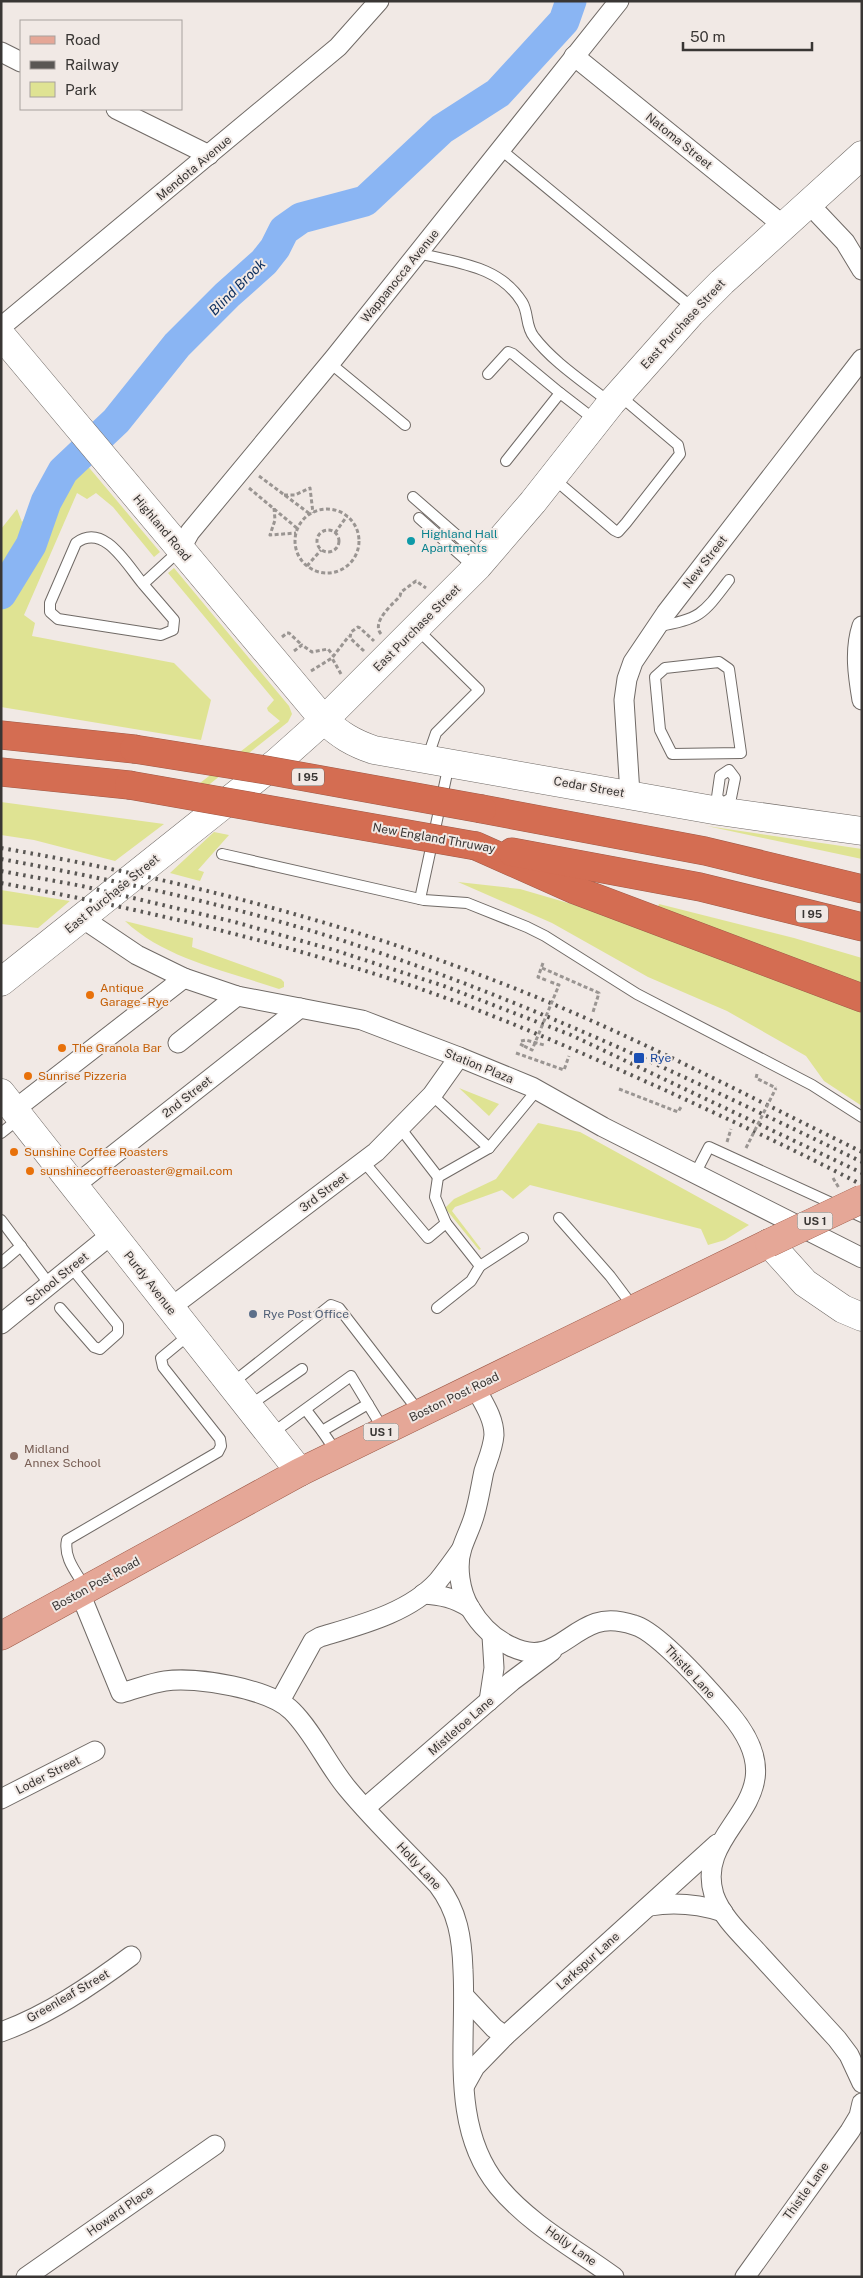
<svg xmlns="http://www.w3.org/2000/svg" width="863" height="2278" viewBox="0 0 863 2278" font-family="'Public Sans',sans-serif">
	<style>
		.green { fill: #dfe393 }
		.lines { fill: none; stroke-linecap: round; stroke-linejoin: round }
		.river { stroke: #8ab5f3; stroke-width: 31 }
		.lane-casing { stroke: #706a66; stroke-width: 12 }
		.street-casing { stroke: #706a66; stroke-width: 21 }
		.secondary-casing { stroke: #706a66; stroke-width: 29 }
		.primary-casing { stroke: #9e5a48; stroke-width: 29 }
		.highway-casing { stroke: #9e5a48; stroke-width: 29 }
		.path { stroke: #9a9592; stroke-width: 3; stroke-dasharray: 4 2.5; stroke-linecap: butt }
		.lane { stroke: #fff; stroke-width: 10 }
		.street { stroke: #fff; stroke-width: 19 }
		.secondary { stroke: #fff; stroke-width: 28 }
		.primary { stroke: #e5a797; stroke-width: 28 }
		.highway { stroke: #d46d52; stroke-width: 28 }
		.rail { stroke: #5a5754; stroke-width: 4; stroke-dasharray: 2.5 5; stroke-linecap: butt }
		.primary-bridge-casing { stroke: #9e5a48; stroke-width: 29; stroke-linecap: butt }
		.highway-bridge-casing { stroke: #9e5a48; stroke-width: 29; stroke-linecap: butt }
		.path-bridge { stroke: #9a9592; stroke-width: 3; stroke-dasharray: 4 2.5; stroke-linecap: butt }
		.primary-bridge { stroke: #e5a797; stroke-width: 28 }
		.highway-bridge { stroke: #d46d52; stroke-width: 28 }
		.culture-dot { fill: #0f9aa8; stroke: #f1e9e5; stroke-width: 2 }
		.food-dot { fill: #e8710a; stroke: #f1e9e5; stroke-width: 2 }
		.transit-dot { fill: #1a4fb4; stroke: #f1e9e5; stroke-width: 2 }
		.service-dot { fill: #5c6f8a; stroke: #f1e9e5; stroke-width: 2 }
		.education-dot { fill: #8d6e63; stroke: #f1e9e5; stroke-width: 2 }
		.labels { text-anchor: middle; stroke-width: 4; stroke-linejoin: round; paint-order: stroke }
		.shield { fill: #f1e9e5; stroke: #706c69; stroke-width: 1 }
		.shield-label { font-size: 11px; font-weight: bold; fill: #393634 }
		.street-label { font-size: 12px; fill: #393634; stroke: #f1e9e5 }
		.culture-label { font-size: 12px; fill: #0d838f; stroke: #f1e9e5; text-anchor: start }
		.food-label { font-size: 12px; fill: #c56008; stroke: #f1e9e5; text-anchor: start }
		.transit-label { font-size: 12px; fill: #164399; stroke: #f1e9e5; text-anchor: start }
		.service-label { font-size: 12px; fill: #4e5e75; stroke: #f1e9e5; text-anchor: start }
		.education-label { font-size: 12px; fill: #785e54; stroke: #f1e9e5; text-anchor: start }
		.water-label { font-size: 14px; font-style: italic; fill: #0b2e5e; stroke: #f1e9e5 }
	</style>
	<rect width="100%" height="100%" fill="#f1e9e5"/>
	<g class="green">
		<polygon points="70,445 160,552 154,557 113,507 96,493 87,499 77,493 24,615 35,623 32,636 174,663 211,700 201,740 1,707 1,529 17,509 22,522"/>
		<polygon points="174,568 289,706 292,714 288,722 201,791 191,790 280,721 268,711 267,708 274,700 168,573"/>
		<polygon points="1,802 164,824 115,861 34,840 1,835"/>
		<polygon points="707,826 862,849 862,859"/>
		<polygon points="214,832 229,835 198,870 204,872 200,881 170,873"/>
		<polygon points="458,882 520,889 592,910 862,1006 862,1106 824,1081 806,1056 727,1011 648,977 552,923"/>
		<polygon points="1,890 70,901 71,900 38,928 1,924"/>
		<polygon points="659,904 794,938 862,958 862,985 657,909"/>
		<path d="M125,921l68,17 -1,9 89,32 3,3v5l-5,2c-52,-18 -114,-30 -154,-68z"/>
		<polygon points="459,1088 499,1104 489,1116"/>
		<polygon points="538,1123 580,1132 749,1225 725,1240 708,1245 701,1229 530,1185 513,1199 502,1190 455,1207 452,1211 481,1249 479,1250 445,1208 454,1199 496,1179"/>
	</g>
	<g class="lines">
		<polyline class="river" points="1,594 31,545 46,502 63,471 116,421 177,345 227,295 264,262 275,248 284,230 301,218 365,201 442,129 498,93 564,21 571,1"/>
		<defs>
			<g id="lane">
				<polyline points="500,149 694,309"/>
				<path d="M418,253c38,10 81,12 104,49 7,11 3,24 12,35 19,25 50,45 75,65"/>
				<polyline points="330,363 405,425"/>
				<polyline points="488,374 508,352 513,354 560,393"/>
				<polyline points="506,461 560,393 595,420"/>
				<polyline points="553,478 614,530 618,532 626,523 680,454 678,445 619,395"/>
				<polyline points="413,497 484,559"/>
				<polyline points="419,518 475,568"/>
				<path d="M143,584l31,36 -1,10 -12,5 -103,-16 -8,-7v-9l26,-60c28,-21 51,22 67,41l37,-34"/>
				<path d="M658,626c42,-6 46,-13 71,-46"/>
				<polyline points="417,629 479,690 436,733 427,759"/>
				<polygon points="719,662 729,669 741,753 672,754 660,730 655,677 665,668"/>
				<polygon points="729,770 735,778 731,798 723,803 717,797 720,776"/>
				<polyline points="222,854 424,900 467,903 527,927 545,936 637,994 812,1085 862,1117"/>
				<polyline points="420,899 449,764"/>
				<polyline points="432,1095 489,1148"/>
				<polyline points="401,1129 438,1177 489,1148 537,1090"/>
				<polyline points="1,1133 20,1118"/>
				<polyline points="364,1162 428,1238 446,1223 435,1197 438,1177"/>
				<polyline points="695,1174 709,1147 862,1217"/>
				<polyline points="559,1218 610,1276 634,1308"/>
				<polyline points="1,1220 50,1285"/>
				<polyline points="446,1223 480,1266 523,1238"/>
				<polyline points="1,1263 21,1246"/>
				<polyline points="60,1308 94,1347 100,1349 118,1333 118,1325 71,1267"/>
				<polyline points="437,1308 471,1281 480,1266"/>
				<polyline points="231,1384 331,1305 339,1308 420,1413"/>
				<polyline points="250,1405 302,1369"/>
				<polyline points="306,1410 322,1431 368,1404"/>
				<polyline points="322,1431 337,1453"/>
				<polyline points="271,1434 351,1376 383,1429"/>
				<path d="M86,1589c-9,-16 -23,-31 -19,-49l151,-88 3,-6 -1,-7 -57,-72 -2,-9 29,-24"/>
			</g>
			<g id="street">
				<polyline points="1,52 21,62"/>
				<polyline points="574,56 784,226"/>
				<polyline points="116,109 209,155"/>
				<polyline points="809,204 845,242 862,270"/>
				<polyline points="1,327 338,47 379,1"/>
				<polyline points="180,550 190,532 335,357 619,1"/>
				<path d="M862,626c-8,24 -4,50 0,74"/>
				<polyline points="630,794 624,700 627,679 633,662 666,613 862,359"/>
				<polyline points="82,918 137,955 184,978 237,996 362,1020 459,1057 532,1087 603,1127 862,1258"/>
				<polyline points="178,1043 237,996"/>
				<polyline points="14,1110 184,978"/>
				<polyline points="74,1186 300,1008"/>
				<polyline points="170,1308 376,1152 432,1095 459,1057"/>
				<polyline points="1,1324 112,1234"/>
				<path d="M475,1387c7,14 19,30 19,48 -1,13 -6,24 -10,36 -3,14 -5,28 -9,42 -3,12 -9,23 -13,35 -6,18 -2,44 8,60 10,17 23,30 40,38 40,20 54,-12 86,-23 12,-4 26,-2 38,2 24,6 78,68 96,89 74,88 -38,111 -16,181 8,23 30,42 46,60 26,28 51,56 77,84l12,16 13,28"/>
				<path d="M80,1593l41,100c15,-4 30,-10 44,-12 31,-5 105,8 127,30 22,22 35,53 55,77 28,34 61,65 91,97 20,26 24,54 25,85 4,72 -14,156 35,216 31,38 78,63 116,91"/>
				<path d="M423,1594c18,1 32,4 47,14"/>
				<path d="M280,1701l33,-60 7,-4c40,-12 89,-24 118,-56 8,-10 16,-21 23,-31"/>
				<polyline points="489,1701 494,1668 492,1636"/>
				<polyline points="1,1799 95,1751"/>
				<polyline points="365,1808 512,1681 552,1651"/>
				<path d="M650,1906c25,-4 48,-2 73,6"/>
				<polyline points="465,1997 494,2028 505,2036"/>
				<path d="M1,2032c47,-17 91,-47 130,-76"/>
				<polyline points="465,2085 475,2067 505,2036 717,1844"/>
				<polyline points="26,2277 215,2145"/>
				<polyline points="745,2277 850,2131 859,2116 862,2103"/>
			</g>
			<g id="secondary">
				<path d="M1,335l323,385c16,15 29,23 50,30l345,61 143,20"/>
				<polyline points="1,982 277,762 324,720 478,566 533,502 611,403 691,313 722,282 862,155"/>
				<polyline points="1,1093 300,1472"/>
				<polyline points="769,1243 805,1283 843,1309 862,1317"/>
			</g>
			<polyline id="primary" points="1,1636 300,1472 769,1243"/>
			<g id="highway">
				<polyline points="1,735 134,749"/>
				<polyline points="1,772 129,785"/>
				<polyline points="482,809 705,851 862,889"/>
				<polyline points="476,846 575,890 862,998"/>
				<polyline points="512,852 700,887 862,927"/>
			</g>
		</defs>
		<use href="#lane" class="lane-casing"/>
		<use href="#street" class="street-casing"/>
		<use href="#secondary" class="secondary-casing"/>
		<use href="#primary" class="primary-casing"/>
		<use href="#highway" class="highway-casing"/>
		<g class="path">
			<polyline points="259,476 310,514"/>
			<polyline points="249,488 298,529"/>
			<polyline points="284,495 295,495 310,488 313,513"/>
			<polyline points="274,508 275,520 270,535 296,533"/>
			<circle cx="327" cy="541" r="32"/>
			<circle cx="328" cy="541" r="11"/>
			<polyline points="335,533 347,516"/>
			<polyline points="307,566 321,550"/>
			<path d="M381,634c-10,-12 11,-29 19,-38l1,-4 15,-11 10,7"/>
			<polyline points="282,637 287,633 289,633 302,645"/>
			<polyline points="294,651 302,645 312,652 328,649 333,655"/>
			<polyline points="364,651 350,638 351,632 358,627 360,628 374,641"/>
			<polyline points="311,671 332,658"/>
			<polyline points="341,674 332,658 349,636"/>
			<polyline points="543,963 538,977 548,981"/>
			<polyline points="542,968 599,993 593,1012"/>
			<polyline points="521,1041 526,1040 544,1045"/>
			<polyline points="520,1044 524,1046"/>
			<polyline points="516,1053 564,1070 569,1056"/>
			<polyline points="757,1074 756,1078 776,1088"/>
			<polyline points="619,1089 678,1112 681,1107"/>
			<polyline points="727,1142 731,1129"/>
			<polyline points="833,1178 839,1188"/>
		</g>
		<use href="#lane" class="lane"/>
		<use href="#street" class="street"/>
		<use href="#secondary" class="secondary"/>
		<use href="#primary" class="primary"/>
		<use href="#highway" class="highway"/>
		<g class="rail">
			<path d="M1,848c192,33 387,85 566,162 100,43 197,94 295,142"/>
			<path d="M1,859c118,22 236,47 349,84 177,57 345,138 512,219"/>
			<polyline points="1,871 82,886 231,921 334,950 444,986 571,1035 862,1173"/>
			<path d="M1,883c136,25 271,57 402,100 90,30 177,69 264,108 65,30 131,60 195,94"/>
		</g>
		<defs>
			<polyline id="primary-bridge" points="769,1243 862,1199"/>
			<g id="highway-bridge">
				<polyline points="134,749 266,770 482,809"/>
				<polyline points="129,785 476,846"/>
			</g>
		</defs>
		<use href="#primary-bridge" class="primary-bridge-casing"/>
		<use href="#highway-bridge" class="highway-bridge-casing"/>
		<g class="path-bridge">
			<polyline points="524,1046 532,1050 559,985 548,981"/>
			<polyline points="746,1148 776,1088"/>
		</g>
		<use href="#primary-bridge" class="primary-bridge"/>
		<use href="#highway-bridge" class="highway-bridge"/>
	</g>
	<circle class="culture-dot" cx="411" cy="541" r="5"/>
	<g class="food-dot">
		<circle cx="90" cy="995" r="5"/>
		<circle cx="62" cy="1048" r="5"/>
		<circle cx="28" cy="1076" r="5"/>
		<circle cx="14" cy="1152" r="5"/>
		<circle cx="30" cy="1171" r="5"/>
	</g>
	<rect class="transit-dot" x="633" y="1052" width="12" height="12" rx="2.5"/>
	<circle class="service-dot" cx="253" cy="1314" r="5"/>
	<circle class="education-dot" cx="14" cy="1456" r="5"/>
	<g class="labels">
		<g class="shield">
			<rect x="292" y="768.5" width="32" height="17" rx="4"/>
			<rect x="796" y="905.5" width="32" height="17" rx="4"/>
			<rect x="797.5" y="1212.5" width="35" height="17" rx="4"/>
			<rect x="363.5" y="1423.5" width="35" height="17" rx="4"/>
		</g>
		<g class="shield-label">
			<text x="308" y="781">I 95</text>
			<text x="812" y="918">I 95</text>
			<text x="815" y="1225">US 1</text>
			<text x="381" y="1436">US 1</text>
		</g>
		<g class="street-label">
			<text transform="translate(679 141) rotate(39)" y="4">Natoma Street</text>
			<text transform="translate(194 168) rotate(-40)" y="4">Mendota Avenue</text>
			<text transform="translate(400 276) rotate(-51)" y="4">Wappanocca Avenue</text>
			<text transform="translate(683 324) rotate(-47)" y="4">East Purchase Street</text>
			<text transform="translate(162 528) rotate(50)" y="4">Highland Road</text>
			<text transform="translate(705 562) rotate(-52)" y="4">New Street</text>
			<text transform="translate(417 628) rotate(-45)" y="4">East Purchase Street</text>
			<text transform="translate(589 787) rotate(10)" y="4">Cedar Street</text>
			<text transform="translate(434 838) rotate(10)" y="4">New England Thruway</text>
			<text transform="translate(112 894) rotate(-39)" y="4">East Purchase Street</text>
			<text transform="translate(479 1066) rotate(22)" y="4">Station Plaza</text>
			<text transform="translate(187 1097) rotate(-38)" y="4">2nd Street</text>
			<text transform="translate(324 1192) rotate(-37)" y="4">3rd Street</text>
			<text transform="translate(57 1279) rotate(-39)" y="4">School Street</text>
			<text transform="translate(150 1283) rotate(52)" y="4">Purdy Avenue</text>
			<text transform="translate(454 1397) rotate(-26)" y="4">Boston Post Road</text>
			<text transform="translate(96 1584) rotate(-29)" y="4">Boston Post Road</text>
			<text transform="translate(690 1672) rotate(47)" y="4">Thistle Lane</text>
			<text transform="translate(461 1726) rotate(-41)" y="4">Mistletoe Lane</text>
			<text transform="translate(48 1775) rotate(-27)" y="4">Loder Street</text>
			<text transform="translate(419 1866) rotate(47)" y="4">Holly Lane</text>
			<text transform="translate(588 1961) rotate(-42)" y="4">Larkspur Lane</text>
			<text transform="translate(68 1996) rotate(-30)" y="4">Greenleaf Street</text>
			<text transform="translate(806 2191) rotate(-54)" y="4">Thistle Lane</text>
			<text transform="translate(120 2211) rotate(-35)" y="4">Howard Place</text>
			<text transform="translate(571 2246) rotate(35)" y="4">Holly Lane</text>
		</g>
		<g class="culture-label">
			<text x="421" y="538">Highland Hall<tspan x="421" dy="14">Apartments</tspan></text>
		</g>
		<g class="food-label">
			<text x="100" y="992">Antique<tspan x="100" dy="14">Garage - Rye</tspan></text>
			<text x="72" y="1052">The Granola Bar</text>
			<text x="38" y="1080">Sunrise Pizzeria</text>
			<text x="24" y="1156">Sunshine Coffee Roasters</text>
			<text x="40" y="1175">sunshinecoffeeroaster@gmail.com</text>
		</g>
		<g class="transit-label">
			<text x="650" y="1062">Rye</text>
		</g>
		<g class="service-label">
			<text x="263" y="1318">Rye Post Office</text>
		</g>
		<g class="education-label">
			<text x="24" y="1453">Midland<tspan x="24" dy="14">Annex School</tspan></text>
		</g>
		<g class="water-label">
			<text transform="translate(237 287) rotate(-45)" y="5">Blind Brook</text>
		</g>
	</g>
	<rect width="863" height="2278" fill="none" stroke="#393634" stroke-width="5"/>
	<rect x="20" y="20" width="162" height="90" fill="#f1e9e5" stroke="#a7a19e"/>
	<rect x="30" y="36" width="25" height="8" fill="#e5a797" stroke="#a7a19e"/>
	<text x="65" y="45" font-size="15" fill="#393634">Road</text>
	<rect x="30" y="61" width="25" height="8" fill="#5a5754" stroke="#a7a19e"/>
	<text x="65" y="70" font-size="15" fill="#393634">Railway</text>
	<rect x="30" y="82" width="25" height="15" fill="#dfe393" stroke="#a7a19e"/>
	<text x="65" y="95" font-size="15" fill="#393634">Park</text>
	<path d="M683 42v8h129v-8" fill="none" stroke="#393634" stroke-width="2.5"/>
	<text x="690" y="42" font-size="15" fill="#393634" stroke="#f1e9e5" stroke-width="4" paint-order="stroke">50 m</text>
</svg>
